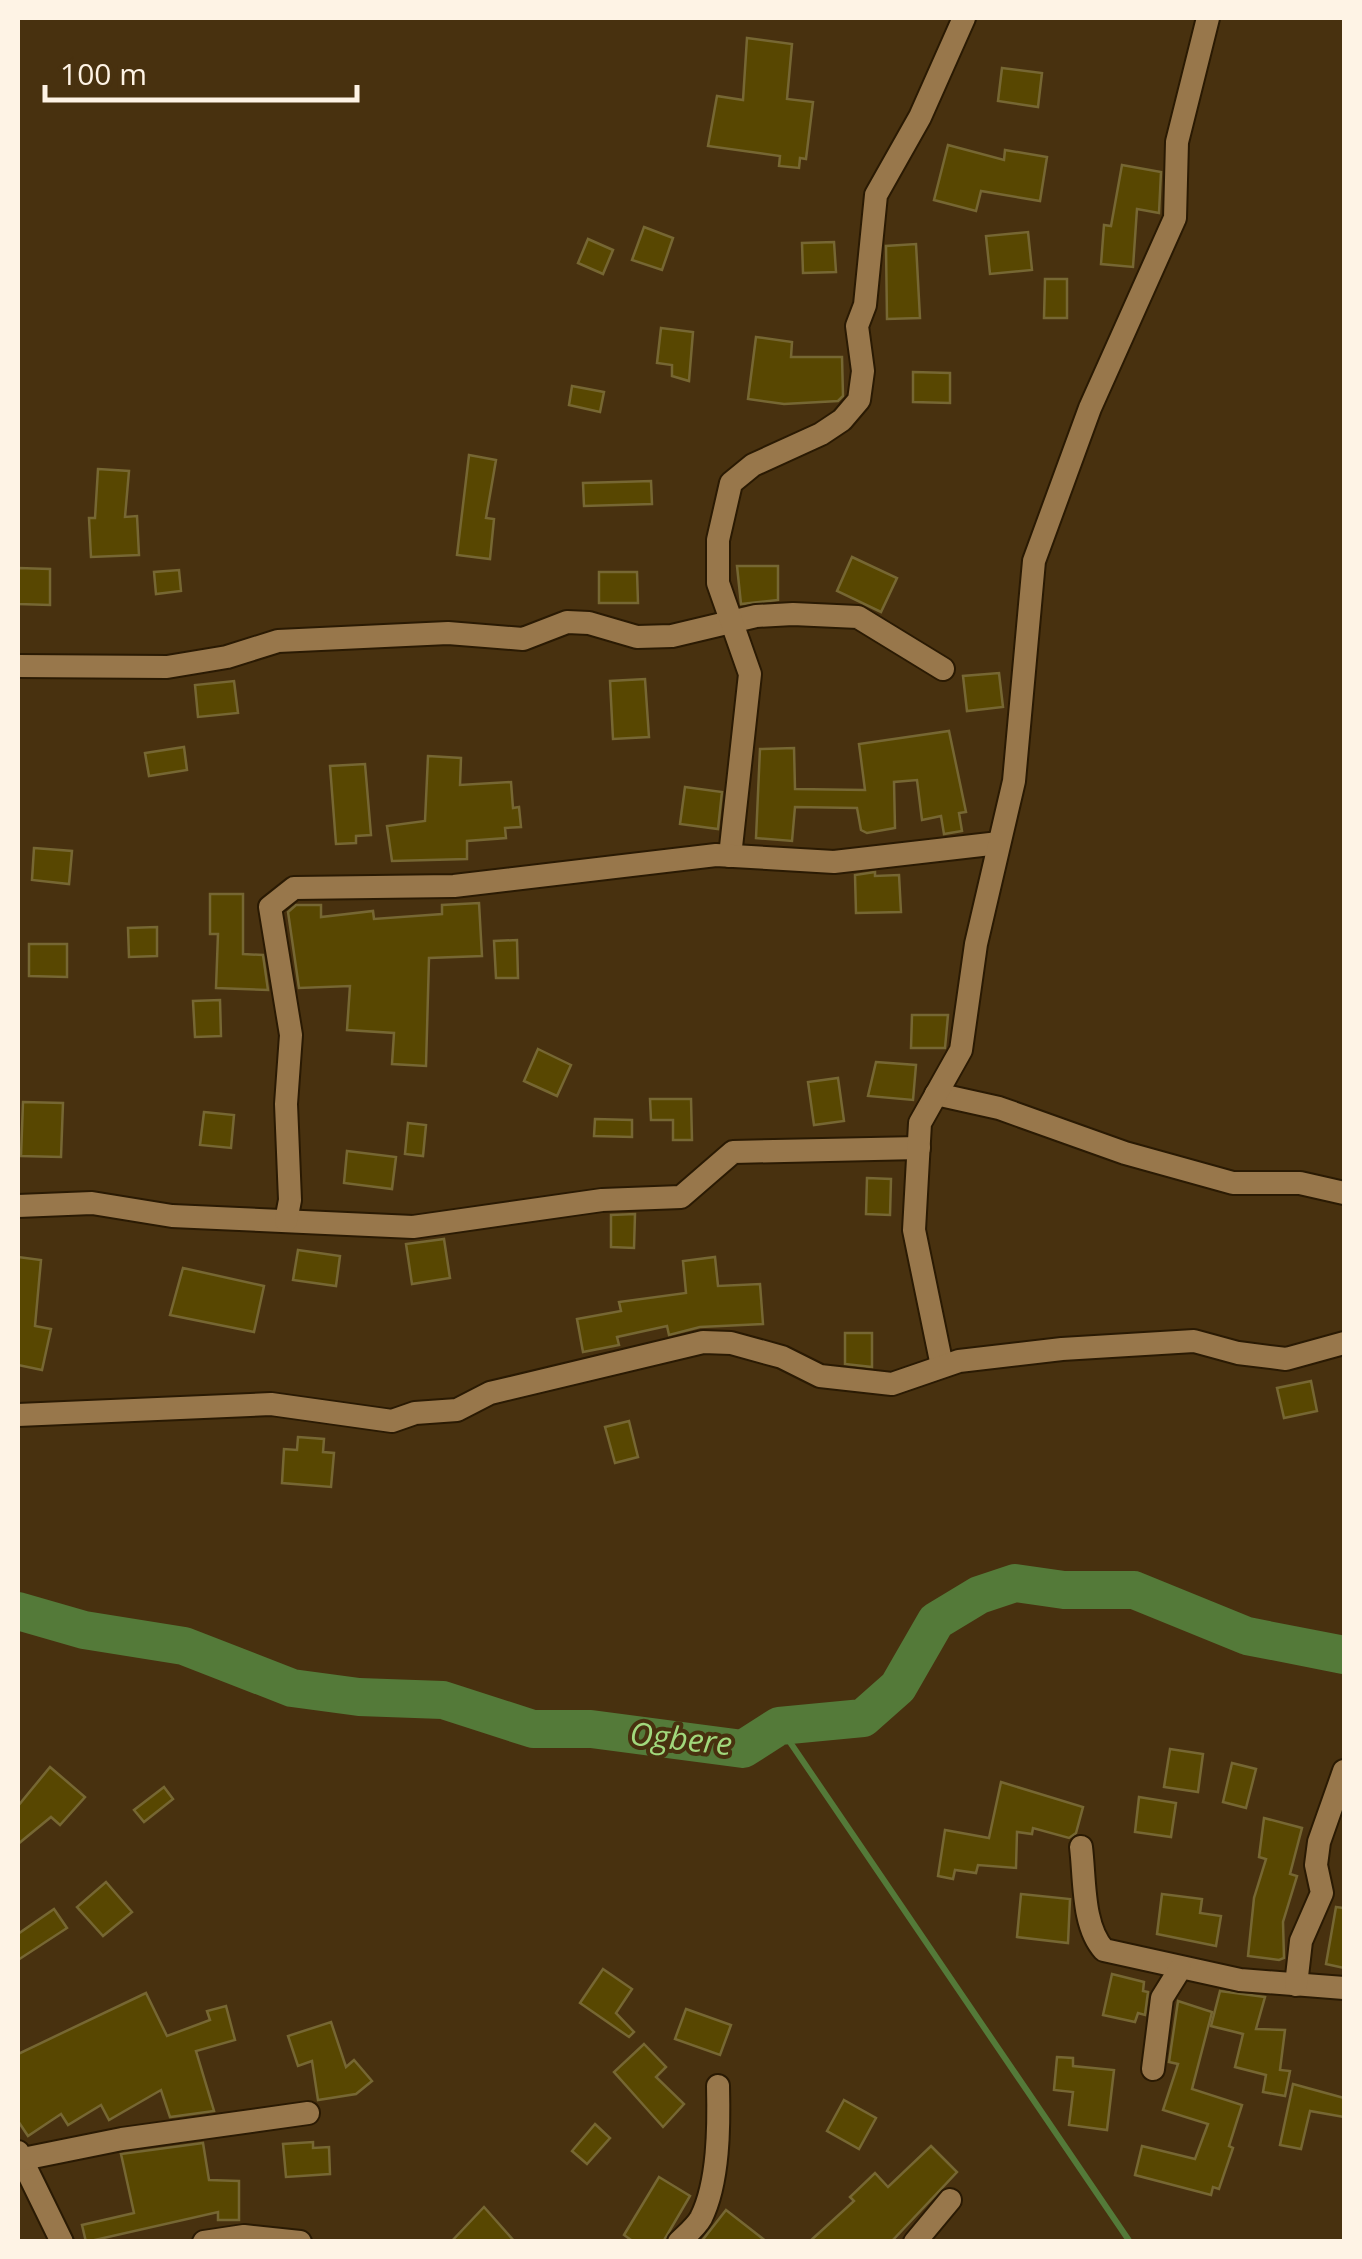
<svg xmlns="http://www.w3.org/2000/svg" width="1362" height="2259" viewBox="0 0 1362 2259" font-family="'Open Sans',sans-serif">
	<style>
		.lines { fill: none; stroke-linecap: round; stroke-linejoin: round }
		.stream { stroke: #547a39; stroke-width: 6 }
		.river { stroke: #547a39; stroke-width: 38 }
		.building { fill: #584701; stroke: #766733; stroke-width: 2.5 }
		.street-casing { stroke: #2a1a03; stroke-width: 26 }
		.street { stroke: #98774b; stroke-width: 22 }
		.labels { text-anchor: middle; stroke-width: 8; stroke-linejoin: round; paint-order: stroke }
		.water-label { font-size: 32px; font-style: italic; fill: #a1d87c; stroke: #48310f }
	</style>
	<rect width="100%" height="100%" fill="#48310f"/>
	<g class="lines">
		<polyline class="stream" points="779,1726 1130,2242"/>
		<polyline class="river" points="18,1611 84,1630 184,1646 292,1688 359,1697 443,1700 533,1729 591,1729 743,1749 779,1726 863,1718 898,1687 936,1621 979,1595 1015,1583 1064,1590 1134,1590 1247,1636 1344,1655"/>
	</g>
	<g class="building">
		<polygon points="747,38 792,44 787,99 813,102 806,159 800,158 799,168 779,166 780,156 708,146 717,96 743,100"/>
		<polygon points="1002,68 1042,73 1038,107 998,101"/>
		<polygon points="948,145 1004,160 1005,150 1047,157 1040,201 981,191 976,211 934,200"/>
		<polygon points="1122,165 1161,172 1159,213 1137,209 1133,267 1101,264 1104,225 1111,226"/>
		<polygon points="644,227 673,238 662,270 632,260"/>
		<polygon points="1028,232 1032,270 990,274 986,236"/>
		<polygon points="588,239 613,250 603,274 578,263"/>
		<polygon points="834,242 836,272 803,273 802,243"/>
		<polygon points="916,244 920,318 887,319 886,246"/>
		<polygon points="1045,279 1067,279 1067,318 1044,318"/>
		<polygon points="661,328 693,332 689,381 672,376 672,365 657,363"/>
		<polygon points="756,337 792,342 791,357 842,357 843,396 838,401 784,404 748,399"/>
		<polygon points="913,372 950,373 950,403 913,402"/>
		<polygon points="572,386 604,392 600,412 569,405"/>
		<polygon points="469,455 496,460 486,518 494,519 490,559 457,555"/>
		<polygon points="98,469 129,471 125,517 137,516 139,555 91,557 89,518 95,518"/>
		<polygon points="651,481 652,504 584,506 583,483"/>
		<polygon points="852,557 897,578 881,612 837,591"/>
		<polygon points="737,566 778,566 778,600 741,604"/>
		<polygon points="18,568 50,569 50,605 18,604"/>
		<polygon points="179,570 181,591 156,594 154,572"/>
		<polygon points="599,572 637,572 638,603 599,603"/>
		<polygon points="999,673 1003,707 967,711 963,676"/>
		<polygon points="645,679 649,737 613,739 610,681"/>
		<polygon points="234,681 238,713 198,717 195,685"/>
		<polygon points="949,731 966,812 959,813 962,831 944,834 941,816 922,820 917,780 894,782 895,828 867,833 861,830 857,808 795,807 792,841 756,838 760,749 794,748 795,789 865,790 859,744"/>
		<polygon points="184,747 187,770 149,776 145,753"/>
		<polygon points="428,756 461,758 460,785 511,782 513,808 519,807 521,827 505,828 506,838 467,841 467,859 392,861 387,826 425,821"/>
		<polygon points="365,764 371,835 356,836 356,843 336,844 330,766"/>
		<polygon points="685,787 722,792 718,829 680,824"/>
		<polygon points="34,848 72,851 69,884 32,880"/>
		<polygon points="875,872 875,876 899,875 901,912 856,913 855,875"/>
		<polygon points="210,894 243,894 243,954 263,955 268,990 216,988 218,934 210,934"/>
		<polygon points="479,903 482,956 429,958 426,1066 392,1064 394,1033 347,1030 350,986 299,988 288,912 296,905 321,905 321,917 373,911 374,919 442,914 442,905"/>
		<polygon points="157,927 157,956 129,957 128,928"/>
		<polygon points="517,940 518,978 496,978 494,941"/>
		<polygon points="29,944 67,944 67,977 29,976"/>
		<polygon points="220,1000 221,1036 195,1037 193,1001"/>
		<polygon points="912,1015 948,1015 945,1048 911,1048"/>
		<polygon points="538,1049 571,1065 557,1096 524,1081"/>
		<polygon points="876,1062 916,1065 913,1100 868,1096"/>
		<polygon points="838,1078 844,1121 814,1125 808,1082"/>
		<polygon points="650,1099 691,1099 692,1140 673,1140 673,1120 651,1120"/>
		<polygon points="23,1102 63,1103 61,1157 21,1156"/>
		<polygon points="204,1112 234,1115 231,1148 200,1145"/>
		<polygon points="595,1119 632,1120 632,1137 594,1136"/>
		<polygon points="408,1123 426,1125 423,1156 405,1154"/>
		<polygon points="347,1151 396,1157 392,1189 344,1183"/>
		<polygon points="867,1178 891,1179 890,1215 866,1214"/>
		<polygon points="635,1214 634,1248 611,1247 611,1215"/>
		<polygon points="444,1239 450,1278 412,1284 406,1244"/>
		<polygon points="298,1250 340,1256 336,1286 293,1280"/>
		<polygon points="18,1257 41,1260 35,1326 51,1329 42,1370 18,1365"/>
		<polygon points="715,1257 718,1286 760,1284 763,1324 700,1327 669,1335 667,1326 617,1337 619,1345 583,1352 577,1319 621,1311 619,1302 686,1293 683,1261"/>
		<polygon points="183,1268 264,1286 254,1332 170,1315"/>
		<polygon points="845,1333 872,1333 872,1367 845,1364"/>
		<polygon points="1311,1381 1317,1411 1284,1418 1277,1388"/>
		<polygon points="629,1421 638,1457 615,1463 605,1427"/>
		<polygon points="298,1437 324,1439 323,1452 334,1453 331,1487 282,1483 284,1449 297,1450"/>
		<polygon points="1170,1749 1203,1754 1198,1792 1164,1787"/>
		<polygon points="1232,1763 1256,1769 1246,1808 1223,1802"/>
		<polygon points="50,1767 85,1797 60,1825 51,1817 18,1844 18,1806"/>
		<polygon points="1001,1782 1083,1807 1076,1833 1069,1838 1033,1828 1032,1834 1017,1832 1016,1868 978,1865 976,1873 955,1870 953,1879 938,1876 945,1830 989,1838"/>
		<polygon points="164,1787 173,1799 144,1822 134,1810"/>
		<polygon points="1139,1797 1176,1803 1171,1837 1135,1832"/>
		<polygon points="1264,1818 1302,1828 1290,1874 1297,1876 1283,1922 1284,1958 1279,1960 1248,1956 1254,1898 1266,1859 1259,1857"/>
		<polygon points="106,1882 132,1912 103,1936 77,1907"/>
		<polygon points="1021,1894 1070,1899 1068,1943 1017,1937"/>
		<polygon points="1162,1894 1202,1899 1200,1913 1221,1916 1216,1946 1157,1934"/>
		<polygon points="1336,1907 1344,1908 1344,1968 1326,1964"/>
		<polygon points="54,1909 67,1928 18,1960 18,1934"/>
		<polygon points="603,1969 632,1989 616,2013 634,2032 629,2037 580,2003"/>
		<polygon points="1112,1974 1144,1982 1143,1991 1148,1992 1145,2015 1138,2013 1135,2022 1103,2015"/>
		<polygon points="1220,1991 1265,1997 1256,2029 1285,2030 1280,2070 1290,2071 1285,2096 1263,2092 1266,2075 1235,2067 1243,2034 1211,2026"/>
		<polygon points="146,1993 167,2036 210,2020 207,2011 226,2006 235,2040 196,2051 214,2111 170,2117 161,2090 109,2120 101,2105 68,2125 61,2114 28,2136 18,2121 18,2054"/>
		<polygon points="1178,2001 1212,2012 1192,2089 1242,2105 1229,2146 1233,2148 1219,2189 1213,2187 1211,2195 1135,2175 1142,2146 1195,2159 1208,2124 1163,2110 1178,2064 1169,2062"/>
		<polygon points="686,2009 731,2025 720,2055 675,2039"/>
		<polygon points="331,2022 346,2067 354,2060 372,2081 356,2094 318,2100 312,2061 298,2066 288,2036"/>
		<polygon points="644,2044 666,2067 656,2077 684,2104 663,2127 614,2072"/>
		<polygon points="1057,2057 1073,2058 1073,2066 1114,2070 1107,2130 1069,2125 1073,2092 1054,2090"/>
		<polygon points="1293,2084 1344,2098 1344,2117 1310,2111 1301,2149 1280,2145"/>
		<polygon points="844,2100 876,2118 859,2149 827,2131"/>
		<polygon points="595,2124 610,2138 587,2164 572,2151"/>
		<polygon points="313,2142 313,2148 329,2147 330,2174 286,2177 283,2144"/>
		<polygon points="203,2143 209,2180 239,2181 239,2220 218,2220 218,2212 86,2242 82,2225 134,2213 121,2154"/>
		<polygon points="931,2146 957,2172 891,2242 809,2242 854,2201 850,2197 875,2173 888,2187"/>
		<polygon points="659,2177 690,2196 663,2242 634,2242 624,2235"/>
		<polygon points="484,2207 515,2242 451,2242"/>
		<polygon points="726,2210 767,2242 701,2242"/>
	</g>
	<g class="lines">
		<defs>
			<g id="street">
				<polyline points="18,666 167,667 227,657 278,641 448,633 523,639 567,622 589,623 637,637 672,636 756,616 793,614 858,617 943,669"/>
				<polyline points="730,856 750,674 718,583 718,540 731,483 753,465 821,434 842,420 859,400 863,371 857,326 865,305 876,195 920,117 964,18"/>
				<polyline points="936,1094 999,1108 1125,1153 1233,1183 1300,1183 1344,1193"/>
				<polyline points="18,1206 92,1203 172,1216 413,1227 602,1200 681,1197 733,1152 919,1148"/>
				<polyline points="286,1221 290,1200 286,1104 291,1035 270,907 294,888 454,886 716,855 834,862 999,843"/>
				<polyline points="942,1366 914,1230 920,1123 961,1050 976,944 1014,781 1034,561 1090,408 1175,218 1177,142 1208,18"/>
				<polyline points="18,1415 271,1404 392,1421 415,1413 457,1410 490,1393 703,1342 731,1343 782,1357 820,1376 892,1384 959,1361 1062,1349 1194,1341 1238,1353 1286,1359 1344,1343"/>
				<path d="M1081,1847c4,32 1,79 23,103l136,30 104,8"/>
				<polyline points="1296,1985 1301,1941 1322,1893 1316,1865 1319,1842 1344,1771"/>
				<polyline points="1153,2069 1162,1998 1180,1969"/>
				<polyline points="18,2152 62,2242"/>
				<polyline points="23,2159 122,2139 308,2113"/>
				<polyline points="204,2242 244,2236 300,2242"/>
				<path d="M679,2242c7,-7 17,-15 22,-24 18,-36 18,-93 17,-132"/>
				<polyline points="915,2242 950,2200"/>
			</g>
		</defs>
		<use href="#street" class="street-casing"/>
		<use href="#street" class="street"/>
	</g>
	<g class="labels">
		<g class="water-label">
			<text transform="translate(681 1739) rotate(6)" y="11">Ogbere</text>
		</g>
	</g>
	<rect width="1362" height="2259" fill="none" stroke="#fef3e5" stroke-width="40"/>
	<path d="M45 85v15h312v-15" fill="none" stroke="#fef3e5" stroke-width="5"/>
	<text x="60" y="85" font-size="30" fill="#fef3e5" stroke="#48310f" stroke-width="8" paint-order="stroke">100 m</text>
</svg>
